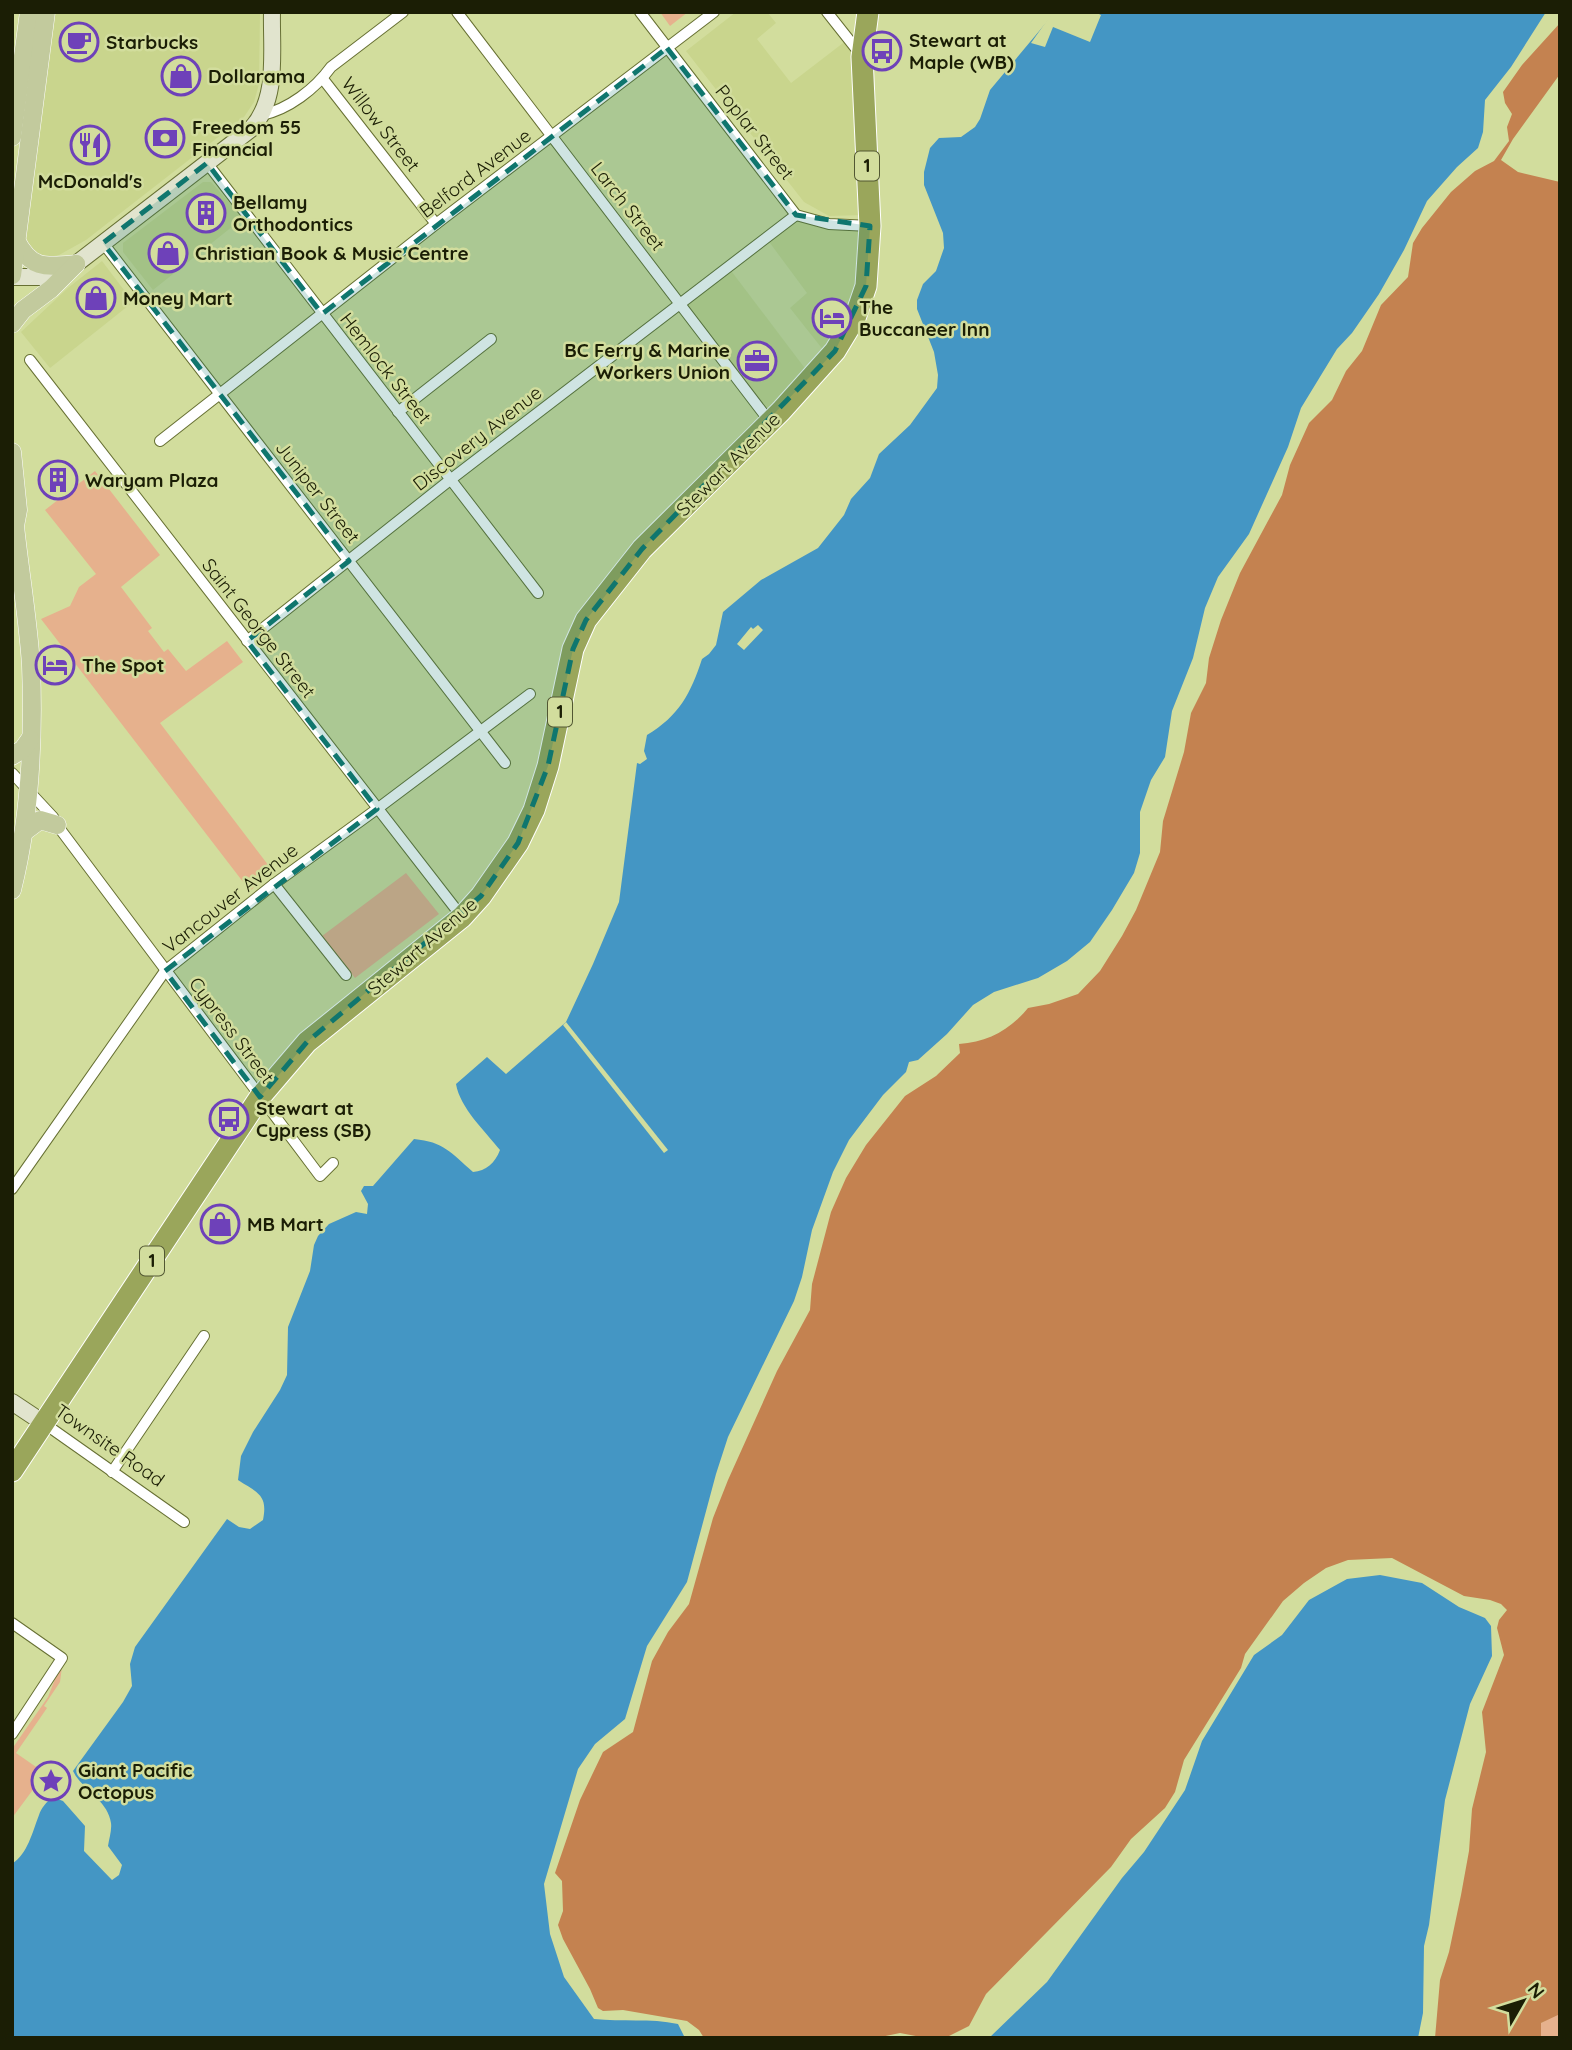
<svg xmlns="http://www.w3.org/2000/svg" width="1572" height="2050" viewBox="0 0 1572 2050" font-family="Quicksand,sans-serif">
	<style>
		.built { fill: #c9d58d }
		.green { fill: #e6b18d }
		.forest { fill: #c48250 }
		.water { fill: #4496c4 }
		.pier { fill: #d2dd9d }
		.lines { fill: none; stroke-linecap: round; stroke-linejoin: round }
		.street-casing { stroke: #677033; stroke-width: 12 }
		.secondary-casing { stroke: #677033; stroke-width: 18 }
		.primary-casing { stroke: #fff; stroke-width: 19 }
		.highway-casing { stroke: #fff; stroke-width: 23 }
		.street { stroke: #fff; stroke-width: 10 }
		.secondary { stroke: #e1e4ce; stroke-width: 16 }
		.primary { stroke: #c2ca9d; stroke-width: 18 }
		.highway { stroke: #9aa65b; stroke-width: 21 }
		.marked { fill: #0f766e; fill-opacity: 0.2; stroke: #0f766e; stroke-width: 5; stroke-dasharray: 14 9; stroke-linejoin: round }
		.labels { text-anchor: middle; stroke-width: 5; stroke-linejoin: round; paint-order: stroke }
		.shield { fill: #d2dd9d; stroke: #525733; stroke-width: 2 }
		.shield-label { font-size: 18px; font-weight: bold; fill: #1b1e05 }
		.poi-label { font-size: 19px; font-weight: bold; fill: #1b1e05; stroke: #d2dd9d; text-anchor: start }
		.street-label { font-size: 19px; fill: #1b1e05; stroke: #d2dd9d }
	</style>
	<rect width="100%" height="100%" fill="#d2dd9d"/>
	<g class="built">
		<polygon points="54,12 260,12 259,84 254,102 244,117 86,240 59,255 48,257 30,251 22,236"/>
		<polygon points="736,12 767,12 776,23 757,39 791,83 847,40 860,57 863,215 829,216 804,202 686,51"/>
		<polygon points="203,182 211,182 243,218 153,290 123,252 123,243"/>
		<polygon points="797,216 868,228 863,287 828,356 790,308 807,293 767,239"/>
		<polygon points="102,261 133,302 50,368 21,332 68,288"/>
		<polygon points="729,268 810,375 770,419 683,304"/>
	</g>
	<g class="green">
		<polygon points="660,12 688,12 670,26"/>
		<polygon points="95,471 160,555 121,587 152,628 148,631 164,652 168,649 186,671 227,641 243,662 160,723 272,870 250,891 41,619 70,606 79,587 96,574 45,510"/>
		<polygon points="406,873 439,914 355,978 322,936"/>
		<polygon points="63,1659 60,1682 44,1706 47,1708 16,1753 39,1769 49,1768 12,1818 12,1749 48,1697"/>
		<polygon points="1559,2013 1560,2038 1541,2038 1541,2023"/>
	</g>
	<path class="forest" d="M1560,23v51l-47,65 -12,21 17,12 42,10v1832l-19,9v15h-106l5,-58 9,-28 12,-57 8,-44 3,-42 14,-57 -4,-40 22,-57 -7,-27 2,-8 8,-10 -6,-6 -11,-4 -26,-4 -72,-38 -44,2 -22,8 -22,15 -21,18 -38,53 -4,14 -57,92 -9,32 -10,16 -34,31 -20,28 -125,127 -17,32 -24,12 -24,-1 -21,-4 -24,5h-172l-5,-8 -12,-9 -64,-11 -20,1 -5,-3 -8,-19 -27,-50 -5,-14 5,-14 -1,-30 -7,-8 25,-73 23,-48 30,-20 19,-71 16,-29 21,-28 24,-86 15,-38 49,-109 33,-61 2,-26 19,-72 15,-34 20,-33 39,-49 31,-20 24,-23 -1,-9c29,-2 51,-14 69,-36l21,-4 29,-10 22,-23 22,-35 14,-26 24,-58 3,-31 21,-69 7,-39 15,-30 3,-25 12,-38 19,-47 42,-78 8,-30 19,-42 23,-23 14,-29 16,-20 19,-46 27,-28 5,-34 9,-15 29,-36 24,-21 19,-10 15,-20 -2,-14 5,-13 -7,-11 -2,-11 19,-27z"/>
	<g class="water">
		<path d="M1055,12h491l-35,55 -26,33 -2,32 -5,16 -21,19 -30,34 -23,49 -25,44 -27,39 -15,16 -36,59 -13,39 -39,87 -31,43 -13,31 -12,50 -21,53 -7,46 -14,23 -11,32v41l-6,20 -22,37 -22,32 -23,19 -29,17 -44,14 -21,13 -26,29 -29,26 -9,2 -3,10 -23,23 -34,45 -16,32 -21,58 -10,47 -8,24 -66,136 -12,37 -29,108 -40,64 -22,73 -30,25 -17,25 -34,115 6,50 14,43 30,42c28,3 56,-1 84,5l7,14h-673v-174c16,-11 20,-31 27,-49 2,-7 8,-13 13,-18l11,4 22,25 -1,25 28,29 7,-5 3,-10 -14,-19c1,-7 4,-16 3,-23 -3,-23 -29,-33 -38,-52l50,-69 9,-16 -2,-22 5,-17 79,-110 13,-18 12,8 11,2 13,-9c5,-25 -5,-27 -25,-40l3,-24 12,-24 27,-42 7,-15 1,-48 22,-56 4,-26 4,-9 11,-12 27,-12 11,2 1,-10 -7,-13 3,-5h9l41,-47c30,3 36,13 59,33 13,-1 22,-9 27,-22 -15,-19 -40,-42 -44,-66l31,-27 19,17 60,-52 27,-58 26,-62 18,-139 3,1 7,-5 -3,-8 3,-16c32,-19 44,-42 55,-76l7,-5 7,-9 7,-33 38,-32 57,-32 26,-33 7,-16 19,-21 9,-24 31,-29 27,-37 1,-13 -4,-23 -17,-43v-9l6,-16 13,-13 8,-23 -1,-15 -19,-48v-13l6,-24 9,-10 22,-1 14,-10 5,-8 10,-29z"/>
		<polygon points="1380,1575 1422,1583 1459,1607 1485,1618 1491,1626 1492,1656 1470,1704 1445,1800 1429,1925 1424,1946 1423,2013 1418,2038 989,2038 1047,1982 1122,1878 1144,1852 1185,1790 1202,1741 1254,1655 1282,1635 1309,1600 1347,1579"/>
	</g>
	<g class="pier">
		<polygon points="1053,12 1095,12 1101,15 1090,42 1053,27 1045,47 1031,43"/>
		<polygon points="758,625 763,630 744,650 737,644 751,627 753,629"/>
		<polygon points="566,1022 668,1150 664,1153 563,1025"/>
	</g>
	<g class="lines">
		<defs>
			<g id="street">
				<polyline points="457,12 770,422"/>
				<polyline points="640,12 796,215 829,224 870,226"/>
				<polyline points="827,12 861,55"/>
				<polyline points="323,79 436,224"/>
				<path d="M262,115c27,-6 53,-26 69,-48l72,-55"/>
				<polyline points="207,163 538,593"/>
				<polyline points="103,243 505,763"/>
				<polyline points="30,360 462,917"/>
				<polyline points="398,412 491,339"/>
				<polyline points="160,441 436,224 714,12"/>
				<polyline points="247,641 450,480 796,215"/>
				<polyline points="12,773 53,817 57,825 320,1176 333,1163"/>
				<polyline points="274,884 346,975"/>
				<polyline points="12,1189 165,971 274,884 377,809 530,694"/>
				<polyline points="45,1424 184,1522"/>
				<polyline points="112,1472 204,1336"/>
				<polyline points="12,1623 62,1658 12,1734"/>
			</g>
			<g id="secondary">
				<path d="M12,277h32l32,-13 175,-135c28,-30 20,-78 21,-117"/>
				<polyline points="12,1402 45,1424"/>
			</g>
			<g id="primary">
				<polyline points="12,137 29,12"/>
				<path d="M16,240c15,30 30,27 60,24"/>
				<polyline points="12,275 46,12"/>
				<polyline points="12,324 23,310 51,289 76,264"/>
				<path d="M12,452l6,58 -3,16c5,47 13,93 16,139 3,75 -1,153 -19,225"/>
				<polyline points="12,756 23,749 30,739"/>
				<polyline points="24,832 40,820 57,825"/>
			</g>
			<polyline id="highway" points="12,1471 260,1097 307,1042 462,917 481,896 518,843 534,810 548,766 573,649 586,620 642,549 781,411 835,351 855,318 866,286 870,226 862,57 868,12"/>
		</defs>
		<use href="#street" class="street-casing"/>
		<use href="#secondary" class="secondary-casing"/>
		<use href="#primary" class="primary-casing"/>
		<use href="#highway" class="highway-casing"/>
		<use href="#street" class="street"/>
		<use href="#secondary" class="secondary"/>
		<use href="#primary" class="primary"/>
		<use href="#highway" class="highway"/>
	</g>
	<path class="marked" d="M667,48l129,167 74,11 -4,60 -31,65 -193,198 -56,71 -13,29 -25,117 -30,77 -37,53 -174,146 -47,55 -95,-126 212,-162 -130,-168 102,-80 -246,-318 104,-80 115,151z"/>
	<defs>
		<symbol id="cafe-ring" viewBox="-11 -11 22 22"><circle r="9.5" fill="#d2dd9d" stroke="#6e41b9" stroke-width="1.5"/><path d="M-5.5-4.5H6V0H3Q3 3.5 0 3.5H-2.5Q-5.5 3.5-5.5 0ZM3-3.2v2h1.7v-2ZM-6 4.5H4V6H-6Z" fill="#6e41b9"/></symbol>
		<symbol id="bus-ring" viewBox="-11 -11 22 22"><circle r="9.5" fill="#d2dd9d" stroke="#6e41b9" stroke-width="1.5"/><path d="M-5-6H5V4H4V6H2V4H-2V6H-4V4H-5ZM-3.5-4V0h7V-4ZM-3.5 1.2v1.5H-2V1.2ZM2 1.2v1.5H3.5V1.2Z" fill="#6e41b9"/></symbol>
		<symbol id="shop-ring" viewBox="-11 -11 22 22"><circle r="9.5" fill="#d2dd9d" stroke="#6e41b9" stroke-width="1.5"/><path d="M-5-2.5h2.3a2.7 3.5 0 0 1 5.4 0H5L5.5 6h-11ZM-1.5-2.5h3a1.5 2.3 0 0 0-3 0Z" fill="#6e41b9"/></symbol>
		<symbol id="bank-ring" viewBox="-11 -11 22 22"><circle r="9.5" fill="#d2dd9d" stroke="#6e41b9" stroke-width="1.5"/><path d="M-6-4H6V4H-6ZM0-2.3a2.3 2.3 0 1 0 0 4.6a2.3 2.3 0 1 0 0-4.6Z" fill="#6e41b9"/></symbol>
		<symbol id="restaurant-ring" viewBox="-11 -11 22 22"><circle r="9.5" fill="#d2dd9d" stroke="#6e41b9" stroke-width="1.5"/><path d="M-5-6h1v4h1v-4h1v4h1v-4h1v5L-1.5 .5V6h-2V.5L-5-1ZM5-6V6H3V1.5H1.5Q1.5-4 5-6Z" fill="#6e41b9"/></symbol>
		<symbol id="building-ring" viewBox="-11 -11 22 22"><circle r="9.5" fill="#d2dd9d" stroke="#6e41b9" stroke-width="1.5"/><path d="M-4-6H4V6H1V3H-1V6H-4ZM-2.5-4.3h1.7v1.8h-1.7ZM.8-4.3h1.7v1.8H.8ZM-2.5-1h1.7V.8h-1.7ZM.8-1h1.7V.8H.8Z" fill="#6e41b9"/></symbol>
		<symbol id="hotel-ring" viewBox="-11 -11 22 22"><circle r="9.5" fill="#d2dd9d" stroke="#6e41b9" stroke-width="1.5"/><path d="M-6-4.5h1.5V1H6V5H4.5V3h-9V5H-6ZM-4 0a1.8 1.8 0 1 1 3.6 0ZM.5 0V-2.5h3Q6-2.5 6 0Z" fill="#6e41b9"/></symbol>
		<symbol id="office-ring" viewBox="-11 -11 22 22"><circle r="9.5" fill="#d2dd9d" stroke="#6e41b9" stroke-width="1.5"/><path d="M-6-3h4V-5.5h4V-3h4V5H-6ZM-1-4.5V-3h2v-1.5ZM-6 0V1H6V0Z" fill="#6e41b9"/></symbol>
		<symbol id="sight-ring" viewBox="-11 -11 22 22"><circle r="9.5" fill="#d2dd9d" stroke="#6e41b9" stroke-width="1.5"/><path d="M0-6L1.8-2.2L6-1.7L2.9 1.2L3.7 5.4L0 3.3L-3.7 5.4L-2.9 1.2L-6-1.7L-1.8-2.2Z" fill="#6e41b9"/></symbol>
	</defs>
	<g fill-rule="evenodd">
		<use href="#cafe-ring" x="57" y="20" width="44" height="44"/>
		<use href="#bus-ring" x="860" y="29" width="44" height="44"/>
		<use href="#shop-ring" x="159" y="54" width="44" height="44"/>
		<use href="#bank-ring" x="143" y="116" width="44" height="44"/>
		<use href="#restaurant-ring" x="68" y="123" width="44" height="44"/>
		<use href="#building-ring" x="184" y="191" width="44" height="44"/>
		<use href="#shop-ring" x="146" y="231" width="44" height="44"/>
		<use href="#shop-ring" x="74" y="276" width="44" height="44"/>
		<use href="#hotel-ring" x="810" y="296" width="44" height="44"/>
		<use href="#office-ring" x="735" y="339" width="44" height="44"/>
		<use href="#building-ring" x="36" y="458" width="44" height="44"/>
		<use href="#hotel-ring" x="33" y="643" width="44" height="44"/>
		<use href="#bus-ring" x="207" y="1097" width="44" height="44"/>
		<use href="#shop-ring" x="198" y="1202" width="44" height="44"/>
		<use href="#sight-ring" x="29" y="1759" width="44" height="44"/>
	</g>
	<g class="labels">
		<g class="shield">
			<rect x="855" y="151.5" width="24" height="29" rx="5"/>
			<rect x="548" y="697.5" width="24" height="29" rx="5"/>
			<rect x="140" y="1246.5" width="24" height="29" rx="5"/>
		</g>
		<g class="shield-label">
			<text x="867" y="172">1</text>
			<text x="560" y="718">1</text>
			<text x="152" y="1267">1</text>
		</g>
		<g class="poi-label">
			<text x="909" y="47">Stewart at<tspan x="909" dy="22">Maple (WB)</tspan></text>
			<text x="106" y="49">Starbucks</text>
			<text x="208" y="83">Dollarama</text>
			<text x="192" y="134">Freedom 55<tspan x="192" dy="22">Financial</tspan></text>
			<text x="90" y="188" text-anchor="middle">McDonald's</text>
			<text x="233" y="209">Bellamy<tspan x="233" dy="22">Orthodontics</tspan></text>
			<text x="195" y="260">Christian Book &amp; Music Centre</text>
			<text x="123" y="305">Money Mart</text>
			<text x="859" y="314">The<tspan x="859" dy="22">Buccaneer Inn</tspan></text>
			<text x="730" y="357" text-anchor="end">BC Ferry &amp; Marine<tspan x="730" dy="22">Workers Union</tspan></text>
			<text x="85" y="487">Waryam Plaza</text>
			<text x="82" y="672">The Spot</text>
			<text x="256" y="1115">Stewart at<tspan x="256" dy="22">Cypress (SB)</tspan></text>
			<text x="247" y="1231">MB Mart</text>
			<text x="78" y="1777">Giant Pacific<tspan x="78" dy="22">Octopus</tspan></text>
		</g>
		<g class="street-label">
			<text transform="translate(381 124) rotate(52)" y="7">Willow Street</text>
			<text transform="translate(755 132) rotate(52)" y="7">Poplar Street</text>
			<text transform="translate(475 173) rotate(-37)" y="7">Belford Avenue</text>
			<text transform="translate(628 206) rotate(52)" y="7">Larch Street</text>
			<text transform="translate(386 368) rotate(52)" y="7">Hemlock Street</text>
			<text transform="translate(477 438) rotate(-38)" y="7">Discovery Avenue</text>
			<text transform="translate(728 464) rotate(-45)" y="7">Stewart Avenue</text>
			<text transform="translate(318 492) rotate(52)" y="7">Juniper Street</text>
			<text transform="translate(259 628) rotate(52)" y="7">Saint George Street</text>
			<text transform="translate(230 898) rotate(-38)" y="7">Vancouver Avenue</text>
			<text transform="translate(422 946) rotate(-41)" y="7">Stewart Avenue</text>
			<text transform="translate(232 1030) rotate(53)" y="7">Cypress Street</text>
			<text transform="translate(110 1445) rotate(35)" y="7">Townsite Road</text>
		</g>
	</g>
	<rect width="1572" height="2050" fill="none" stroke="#1b1e05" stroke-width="28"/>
	<g transform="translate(1523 2001) rotate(51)" stroke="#d2dd9d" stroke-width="5" paint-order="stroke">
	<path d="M0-5L12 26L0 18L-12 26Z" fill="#1b1e05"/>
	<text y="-10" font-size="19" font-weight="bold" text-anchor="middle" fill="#1b1e05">N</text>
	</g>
</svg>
